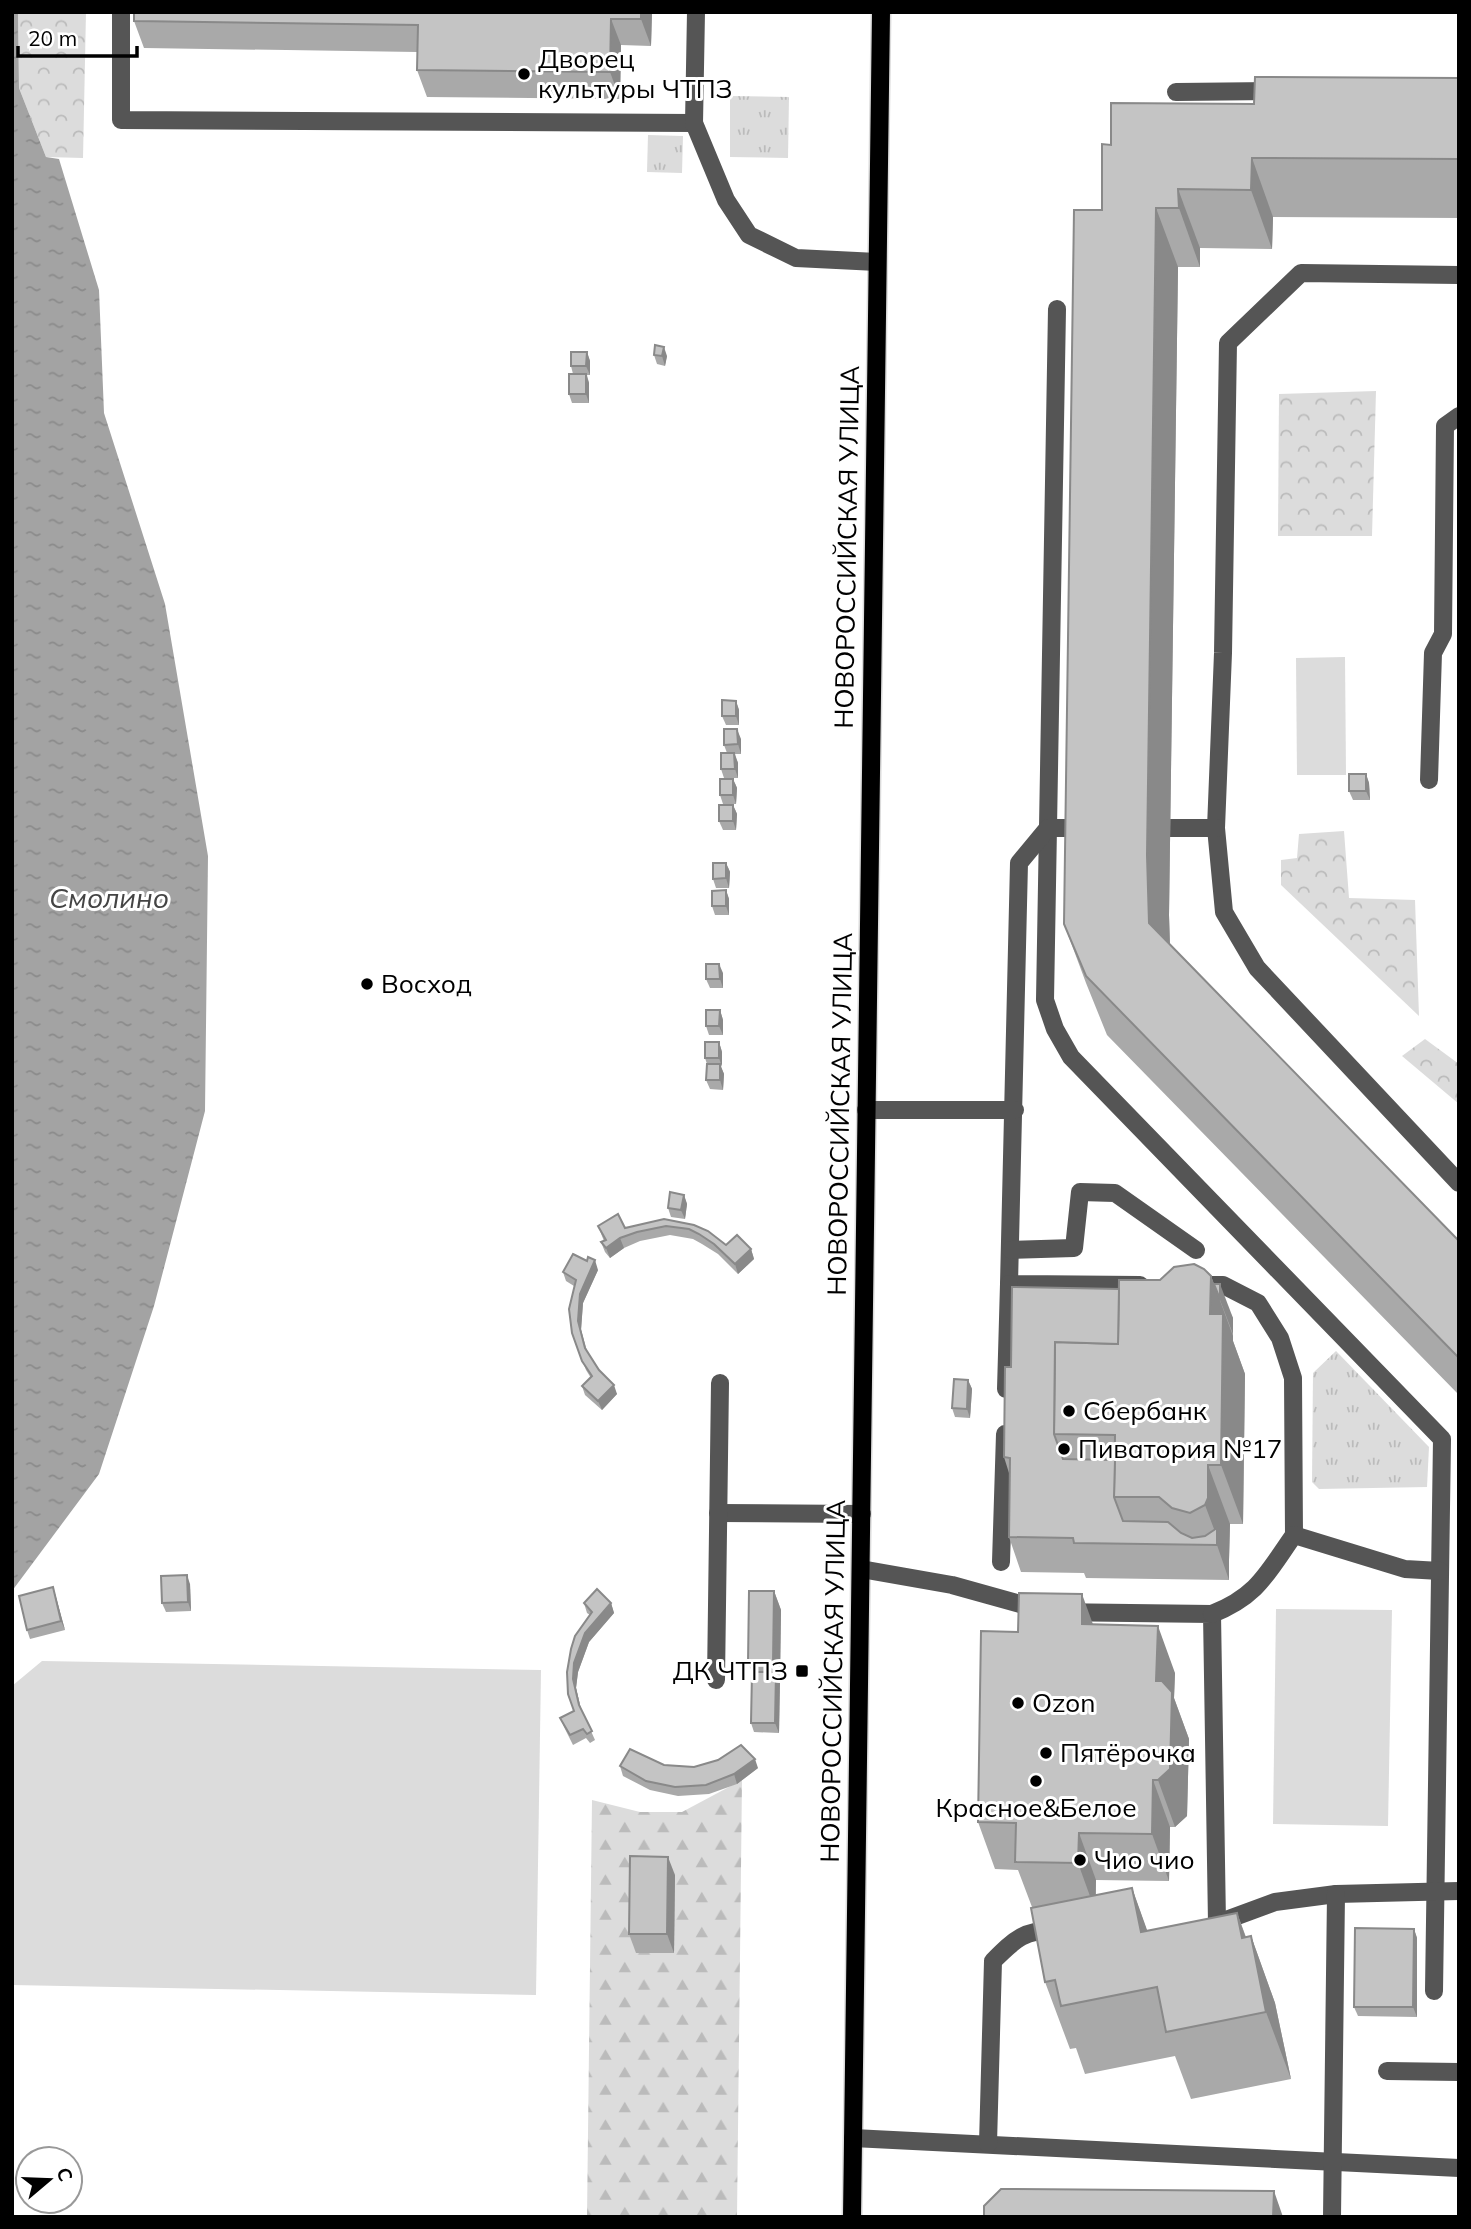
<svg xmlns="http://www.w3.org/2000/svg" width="1471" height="2229" viewBox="0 0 1471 2229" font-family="Mulish,sans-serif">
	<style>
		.grass { fill: url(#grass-tufts) }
		.forest { fill: url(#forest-firs) }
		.park { fill: url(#park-crowns) }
		.pitch { fill: #dcdcdc }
		.water { fill: url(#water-ripples) }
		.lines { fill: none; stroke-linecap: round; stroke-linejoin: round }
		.major-casing { stroke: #dbdbdb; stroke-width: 21 }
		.minor { stroke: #555; stroke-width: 18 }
		.major { stroke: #000; stroke-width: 18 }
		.wall { fill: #a9a9a9 }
		.shaded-wall { fill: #898989 }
		.building { fill: #c4c4c4; stroke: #898989; stroke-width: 2 }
		.poi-dot { fill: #000; stroke: #fff; stroke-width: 2.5 }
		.labels { text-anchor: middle; stroke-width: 6; stroke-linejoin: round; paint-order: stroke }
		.poi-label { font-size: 26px; fill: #000; stroke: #fff; text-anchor: start }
		.street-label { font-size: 26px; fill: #000; stroke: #fff }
		.water-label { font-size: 28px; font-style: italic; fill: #444; stroke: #fff }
	</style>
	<defs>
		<pattern id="grass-tufts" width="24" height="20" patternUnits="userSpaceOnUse" patternTransform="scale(1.75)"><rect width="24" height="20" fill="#dcdcdc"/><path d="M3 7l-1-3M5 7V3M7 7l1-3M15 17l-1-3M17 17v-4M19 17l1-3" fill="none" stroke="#bbb"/></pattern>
		<pattern id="forest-firs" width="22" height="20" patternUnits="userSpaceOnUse" patternTransform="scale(1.75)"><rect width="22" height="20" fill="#dcdcdc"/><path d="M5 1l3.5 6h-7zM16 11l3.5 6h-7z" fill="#bbb"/></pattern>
		<pattern id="park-crowns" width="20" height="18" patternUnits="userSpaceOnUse" patternTransform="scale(1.75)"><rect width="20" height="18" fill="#dcdcdc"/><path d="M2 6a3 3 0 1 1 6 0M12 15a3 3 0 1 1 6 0" fill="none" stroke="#bbb"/></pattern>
		<pattern id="water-ripples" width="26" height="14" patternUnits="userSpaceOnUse" patternTransform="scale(1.75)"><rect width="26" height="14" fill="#a3a3a3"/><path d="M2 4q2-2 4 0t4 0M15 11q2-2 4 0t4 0" fill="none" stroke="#8b8b8b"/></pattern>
	</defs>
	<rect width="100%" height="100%" fill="#fff"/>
	<g class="grass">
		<polygon points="730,96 789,97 788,158 730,157"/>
		<polygon points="648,135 683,136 682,173 647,172"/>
		<polygon points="1336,1351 1429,1447 1427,1487 1319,1489 1312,1482 1313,1373"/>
	</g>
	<polygon class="forest" points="742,1780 737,2217 587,2217 592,1800 640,1812 682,1812"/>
	<g class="park">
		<polygon points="18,12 86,12 83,158 46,157 19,88"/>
		<polygon points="1376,391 1372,536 1278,536 1279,394"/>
		<polygon points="1344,831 1349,898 1415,900 1419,1016 1281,885 1281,860 1297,858 1299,834"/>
		<polygon points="1425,1039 1459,1064 1459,1104 1402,1056"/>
	</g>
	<g class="pitch">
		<polygon points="1345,657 1346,775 1297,775 1296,658"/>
		<polygon points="1276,1609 1392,1610 1388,1826 1273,1824"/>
		<polygon points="42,1661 541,1670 536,1995 12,1985 12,1686"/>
	</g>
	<polygon class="water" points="12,12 18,12 19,88 46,157 59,159 99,290 104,413 165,604 208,856 205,1111 154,1306 99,1474 12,1591"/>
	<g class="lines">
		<defs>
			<polyline id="major" points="852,2217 881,12"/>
		</defs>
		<use href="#major" class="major-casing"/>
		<g class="minor">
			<polyline points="121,12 121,120 694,123"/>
			<polyline points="696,12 694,123 726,200 749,235 796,258 877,262"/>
			<polyline points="1176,92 1277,91"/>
			<polyline points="1459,275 1301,273 1228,343 1223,653 1216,828 1224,912 1257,968 1459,1183"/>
			<polyline points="1057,309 1045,1000 1055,1029 1071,1057 1442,1439 1434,1991"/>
			<polyline points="1429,780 1433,653 1443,634 1445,426 1459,416"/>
			<polyline points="1088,828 1048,828 1019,863 1009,1284 1140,1285"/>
			<polyline points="1169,828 1216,828"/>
			<polyline points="866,1110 1015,1110"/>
			<polyline points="1011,1250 1074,1248 1080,1192 1115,1193 1196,1250"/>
			<polyline points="1196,1285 1223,1285 1258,1303 1280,1338 1293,1378 1294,1535"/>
			<polyline points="1006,1389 1009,1284"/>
			<polyline points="718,1513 862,1514"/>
			<polyline points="1001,1562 1005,1434"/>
			<polyline points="861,1569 952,1585 1049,1612 1212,1614 1217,1923"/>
			<path d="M1212,1614c46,-18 55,-41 82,-79l111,34 35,2"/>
			<polyline points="716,1680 720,1383"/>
			<polyline points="1218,1923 1275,1902 1336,1894 1459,1891"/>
			<polyline points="1387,2071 1459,2072"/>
			<polyline points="853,2138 1459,2168"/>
			<path d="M988,2144l5,-183c22,-22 32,-32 65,-31"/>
			<polyline points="1332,2217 1336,1894"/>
		</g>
		<use href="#major" class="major"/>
	</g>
	<g class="wall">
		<polygon points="134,12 652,12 651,46 621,45 620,99 427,97 417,70 417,52 144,48 134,21"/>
		<polygon points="1459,78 1459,218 1273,217 1272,249 1200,248 1200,267 1178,267 1169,915 1170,944 1459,1241 1459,1395 1107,1035 1086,983 1064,924 1102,210 1111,145 1254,104"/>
		<polygon points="587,352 590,361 590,375 587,375 589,383 589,403 572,403 569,394 573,374 571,366"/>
		<polygon points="654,355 667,356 665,366 657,364"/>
		<polygon points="736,701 739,710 739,725 726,725 722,716"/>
		<polygon points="741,739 741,754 735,754 738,763 738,778 724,778 721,769 727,753 724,745"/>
		<polygon points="1366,774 1369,783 1370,800 1353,800 1349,791"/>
		<polygon points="733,779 737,788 736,804 723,804 720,795"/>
		<polygon points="733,805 737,814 736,830 723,830 719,821"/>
		<polygon points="726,863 730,872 729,888 716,888 713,879"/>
		<polygon points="726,890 729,899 729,915 715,915 712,906"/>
		<polygon points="723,973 723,988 710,988 706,979"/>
		<polygon points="720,1010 723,1020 723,1035 709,1035 706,1026"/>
		<polygon points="719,1042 722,1052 721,1067 724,1074 723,1090 710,1089 706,1080 707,1064 705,1058"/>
		<polygon points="684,1195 687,1204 685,1219 671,1217 668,1208"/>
		<polygon points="664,1219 726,1245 751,1249 754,1259 738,1274 718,1254 702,1244 693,1239 670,1235 640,1241 624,1248 610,1258 605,1252 601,1242 604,1241 598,1226 625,1228"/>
		<polygon points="598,1270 583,1303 581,1330 587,1351 599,1370 617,1394 602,1410 585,1395 582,1386 591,1378 586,1370 572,1333 574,1286 566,1281 563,1272"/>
		<polygon points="1211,1276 1214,1284 1233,1318 1233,1341 1245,1374 1243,1524 1230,1524 1229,1560 1229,1580 1086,1578 1084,1573 1021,1572 1009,1537 1009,1473 1004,1457 1011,1367 1119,1289 1160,1280"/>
		<polygon points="968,1380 972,1389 970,1418 955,1417 952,1408"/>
		<polygon points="190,1584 191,1611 166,1612 162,1603"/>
		<polygon points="53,1587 65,1630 30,1639 27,1630"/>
		<polygon points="774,1591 781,1610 779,1733 754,1732 751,1723 752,1672 748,1663"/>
		<polygon points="584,1603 611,1603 614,1613 589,1642 578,1672 576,1688 581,1709 595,1740 590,1743 586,1738 573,1745 564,1727 560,1718 574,1711 568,1694 590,1615 587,1613"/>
		<polygon points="1093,1625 1175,1673 1174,1698 1189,1739 1187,1816 1175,1827 1170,1827 1169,1881 1096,1880 1096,1895 1132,1888 1147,1931 1237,1913 1246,1937 1251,1936 1275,2003 1291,2079 1191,2099 1175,2056 1085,2074 1076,2048 1070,2049 1045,1982 1032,1907 1018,1870 995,1869 978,1822 1018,1632"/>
		<polygon points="620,1766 694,1767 758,1768 737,1784 709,1794 678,1796 650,1790 623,1776"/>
		<polygon points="675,1875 674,1953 636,1953 629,1934"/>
		<polygon points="1414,1929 1417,1938 1417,2017 1358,2016 1354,2007"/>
	</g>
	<g class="shaded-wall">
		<polygon points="641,12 652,12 651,46 641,19"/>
		<polygon points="611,19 621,45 620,99 610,72"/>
		<polygon points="1252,158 1273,217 1272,249 1251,190"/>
		<polygon points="1178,189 1200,248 1200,267 1179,208"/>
		<polygon points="1156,208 1178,267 1169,915 1171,982 1149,923 1147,855"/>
		<polygon points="664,347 667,356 665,366 662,356"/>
		<polygon points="587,352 590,361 590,375 586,366"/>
		<polygon points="586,374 589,383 589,403 586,394"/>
		<polygon points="736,701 739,710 739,725 736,716"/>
		<polygon points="737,729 741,739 741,754 738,744"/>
		<polygon points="734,753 738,763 738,778 735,769"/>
		<polygon points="1366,774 1369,783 1370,800 1366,791"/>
		<polygon points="733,779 737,788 736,804 733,795"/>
		<polygon points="733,805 737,814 736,830 733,821"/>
		<polygon points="726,863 730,872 729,888 726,878"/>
		<polygon points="726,890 729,899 729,915 726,906"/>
		<polygon points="719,964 723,973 723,988 720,979"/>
		<polygon points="720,1010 723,1020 723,1035 719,1026"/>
		<polygon points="719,1042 722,1052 722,1067 719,1058"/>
		<polygon points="720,1064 724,1074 723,1090 720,1080"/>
		<polygon points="684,1195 687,1204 685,1219 681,1210"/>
		<polygon points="620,1238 624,1248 610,1258 606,1248"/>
		<polygon points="751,1249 754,1259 738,1274 735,1264"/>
		<polygon points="595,1260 598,1270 583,1303 581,1330 588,1358 578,1321 580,1294"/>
		<polygon points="1211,1276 1233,1336 1233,1341 1245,1374 1243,1524 1221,1465 1210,1314"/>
		<polygon points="1220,1284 1233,1318 1233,1334 1220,1300"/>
		<polygon points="968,1380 972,1389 970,1418 967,1409"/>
		<polygon points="614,1385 617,1394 602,1410 598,1401"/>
		<polygon points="1208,1465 1230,1524 1229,1560 1229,1580 1217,1545 1217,1537 1205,1505"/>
		<polygon points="187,1575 190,1584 191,1611 188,1602"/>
		<polygon points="53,1587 56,1597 65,1630 61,1621"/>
		<polygon points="774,1591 781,1610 780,1682 773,1663"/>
		<polygon points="1082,1594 1099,1641 1082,1624"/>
		<polygon points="611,1603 614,1613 589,1642 578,1672 576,1688 582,1714 573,1679 574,1663 585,1633"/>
		<polygon points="1158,1626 1175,1673 1174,1698 1189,1739 1187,1816 1175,1827 1158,1780 1156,1681"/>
		<polygon points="776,1672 780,1682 779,1733 775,1723"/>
		<polygon points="755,1759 758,1768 737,1784 734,1774"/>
		<polygon points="1153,1780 1170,1827 1169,1881 1152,1834"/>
		<polygon points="1079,1833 1096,1880 1095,1910 1078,1863"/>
		<polygon points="668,1857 675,1875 674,1953 667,1934"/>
		<polygon points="1132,1888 1156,1955 1141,1932"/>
		<polygon points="1237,1913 1257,1969 1251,1936 1275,2003 1291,2079 1266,2012 1242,1938"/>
		<polygon points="1414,1929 1417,1938 1417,2017 1413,2007"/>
		<polygon points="1274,2191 1283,2217 1273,2217"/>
	</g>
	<g class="building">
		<polygon points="134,12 641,12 641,19 611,19 610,72 417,70 418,25 134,21"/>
		<polygon points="1255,77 1459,78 1459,159 1252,158 1251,190 1178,189 1179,208 1156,208 1147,855 1149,923 1459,1241 1459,1358 1086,976 1064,924 1074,210 1102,210 1102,144 1111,145 1111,103 1254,104"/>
		<polygon points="655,345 664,347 662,356 654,355"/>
		<polygon points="571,352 587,352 586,366 571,366"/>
		<rect x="569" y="374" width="17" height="20"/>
		<polygon points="722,700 736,701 736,716 722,716"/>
		<polygon points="724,729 737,729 738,744 724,745"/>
		<polygon points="721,753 734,753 735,769 721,769"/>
		<rect x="1349" y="774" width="17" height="17"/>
		<rect x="720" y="779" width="13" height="16"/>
		<rect x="719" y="805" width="14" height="16"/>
		<polygon points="713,863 726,863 726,878 713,879"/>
		<polygon points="726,890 726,906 712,906 712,891"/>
		<polygon points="706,964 719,964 720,979 706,979"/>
		<polygon points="706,1010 720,1010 719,1026 706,1026"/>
		<rect x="705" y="1042" width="14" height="16"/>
		<polygon points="707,1064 720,1064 720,1080 706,1080"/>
		<polygon points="670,1192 684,1195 681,1210 668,1208"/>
		<polygon points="618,1214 625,1228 664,1219 694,1225 708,1231 726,1245 737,1235 751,1249 735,1264 714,1244 699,1234 689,1229 666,1226 637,1232 620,1238 606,1248 601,1242 606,1240 598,1226"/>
		<polygon points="573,1254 587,1261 588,1257 595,1260 580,1294 578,1321 585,1348 599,1370 614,1385 598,1401 582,1386 592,1376 582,1361 572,1333 569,1309 576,1280 563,1272"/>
		<polygon points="1194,1264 1204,1269 1211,1276 1210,1314 1223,1314 1221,1465 1208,1465 1208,1498 1205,1505 1190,1513 1172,1508 1159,1497 1114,1497 1115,1435 1054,1434 1055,1342 1118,1344 1119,1280 1160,1280 1174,1267"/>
		<polygon points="1214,1284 1220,1284 1220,1300 1220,1299"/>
		<polygon points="1012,1287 1119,1289 1118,1344 1055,1342 1054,1434 1063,1459 1115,1460 1114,1497 1123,1521 1168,1522 1181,1533 1192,1538 1205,1536 1217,1528 1217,1545 1074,1543 1073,1538 1009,1537 1010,1458 1004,1457 1005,1367 1011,1367"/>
		<polygon points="954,1379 968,1380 967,1409 952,1408"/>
		<polygon points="187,1575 188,1602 162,1603 161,1576"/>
		<polygon points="53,1587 61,1621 27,1630 19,1596"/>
		<polygon points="597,1589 611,1603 585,1633 574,1663 573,1679 579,1705 592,1731 587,1734 583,1729 570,1735 560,1718 574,1711 568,1694 567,1672 571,1649 575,1636 592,1612 584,1603"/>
		<polygon points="749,1591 774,1591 773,1663 748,1663"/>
		<polygon points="1019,1593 1082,1594 1082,1624 1158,1626 1156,1681 1162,1681 1172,1692 1170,1769 1158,1780 1153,1780 1152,1834 1079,1833 1078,1863 1015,1862 1016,1823 978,1822 981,1631 1018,1632"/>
		<polygon points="752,1672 776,1672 775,1723 751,1723"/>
		<polygon points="741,1745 755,1759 734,1774 706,1785 675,1787 646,1781 620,1766 630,1749 664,1765 694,1767 718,1760"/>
		<polygon points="630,1856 668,1857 667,1934 629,1934"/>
		<polygon points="1132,1888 1141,1932 1237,1913 1242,1938 1251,1936 1266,2012 1166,2032 1157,1987 1061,2006 1055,1980 1045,1982 1031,1908"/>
		<polygon points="1355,1928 1414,1929 1413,2007 1354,2007"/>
		<polygon points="1001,2189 1274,2191 1273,2217 984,2217 984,2206"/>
	</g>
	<g class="poi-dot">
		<circle cx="524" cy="74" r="7"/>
		<circle cx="367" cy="984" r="7"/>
		<circle cx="1069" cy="1411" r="7"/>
		<circle cx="1064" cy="1449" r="7"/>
		<rect x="795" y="1664" width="14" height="14" rx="3.5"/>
		<circle cx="1018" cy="1703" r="7"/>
		<circle cx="1046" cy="1753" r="7"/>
		<circle cx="1036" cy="1781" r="7"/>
		<circle cx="1080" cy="1860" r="7"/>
	</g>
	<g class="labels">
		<g class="poi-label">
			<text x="538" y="68">Дворец<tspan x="538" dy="30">культуры ЧТПЗ</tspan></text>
			<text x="381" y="993">Восход</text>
			<text x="1083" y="1420">Сбербанк</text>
			<text x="1078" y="1458">Пиватория №17</text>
			<text x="788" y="1680" text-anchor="end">ДК ЧТПЗ</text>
			<text x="1032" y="1712">Ozon</text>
			<text x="1060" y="1762">Пятёрочка</text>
			<text x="1036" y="1817" text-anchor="middle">Красное&amp;Белое</text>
			<text x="1094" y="1869">Чио чио</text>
		</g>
		<g class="street-label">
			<text transform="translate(847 547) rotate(-89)" y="9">НОВОРОССИЙСКАЯ УЛИЦА</text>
			<text transform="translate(840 1114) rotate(-89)" y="9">НОВОРОССИЙСКАЯ УЛИЦА</text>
			<text transform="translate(833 1681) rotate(-89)" y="9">НОВОРОССИЙСКАЯ УЛИЦА</text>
		</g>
		<g class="water-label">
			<text x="109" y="908">Смолино</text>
		</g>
	</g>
	<rect width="1471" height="2229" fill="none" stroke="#000000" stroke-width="28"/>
	<g transform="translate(49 2180) rotate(71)"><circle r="33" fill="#ffffff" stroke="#999999" stroke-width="2"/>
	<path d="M0-5L12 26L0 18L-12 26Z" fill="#000000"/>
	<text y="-10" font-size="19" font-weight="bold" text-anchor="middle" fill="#000000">С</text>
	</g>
	<path d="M18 46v10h119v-10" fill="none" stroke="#000000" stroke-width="3.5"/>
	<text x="28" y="46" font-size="21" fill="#000000" stroke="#ffffff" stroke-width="5" paint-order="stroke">20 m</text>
</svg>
